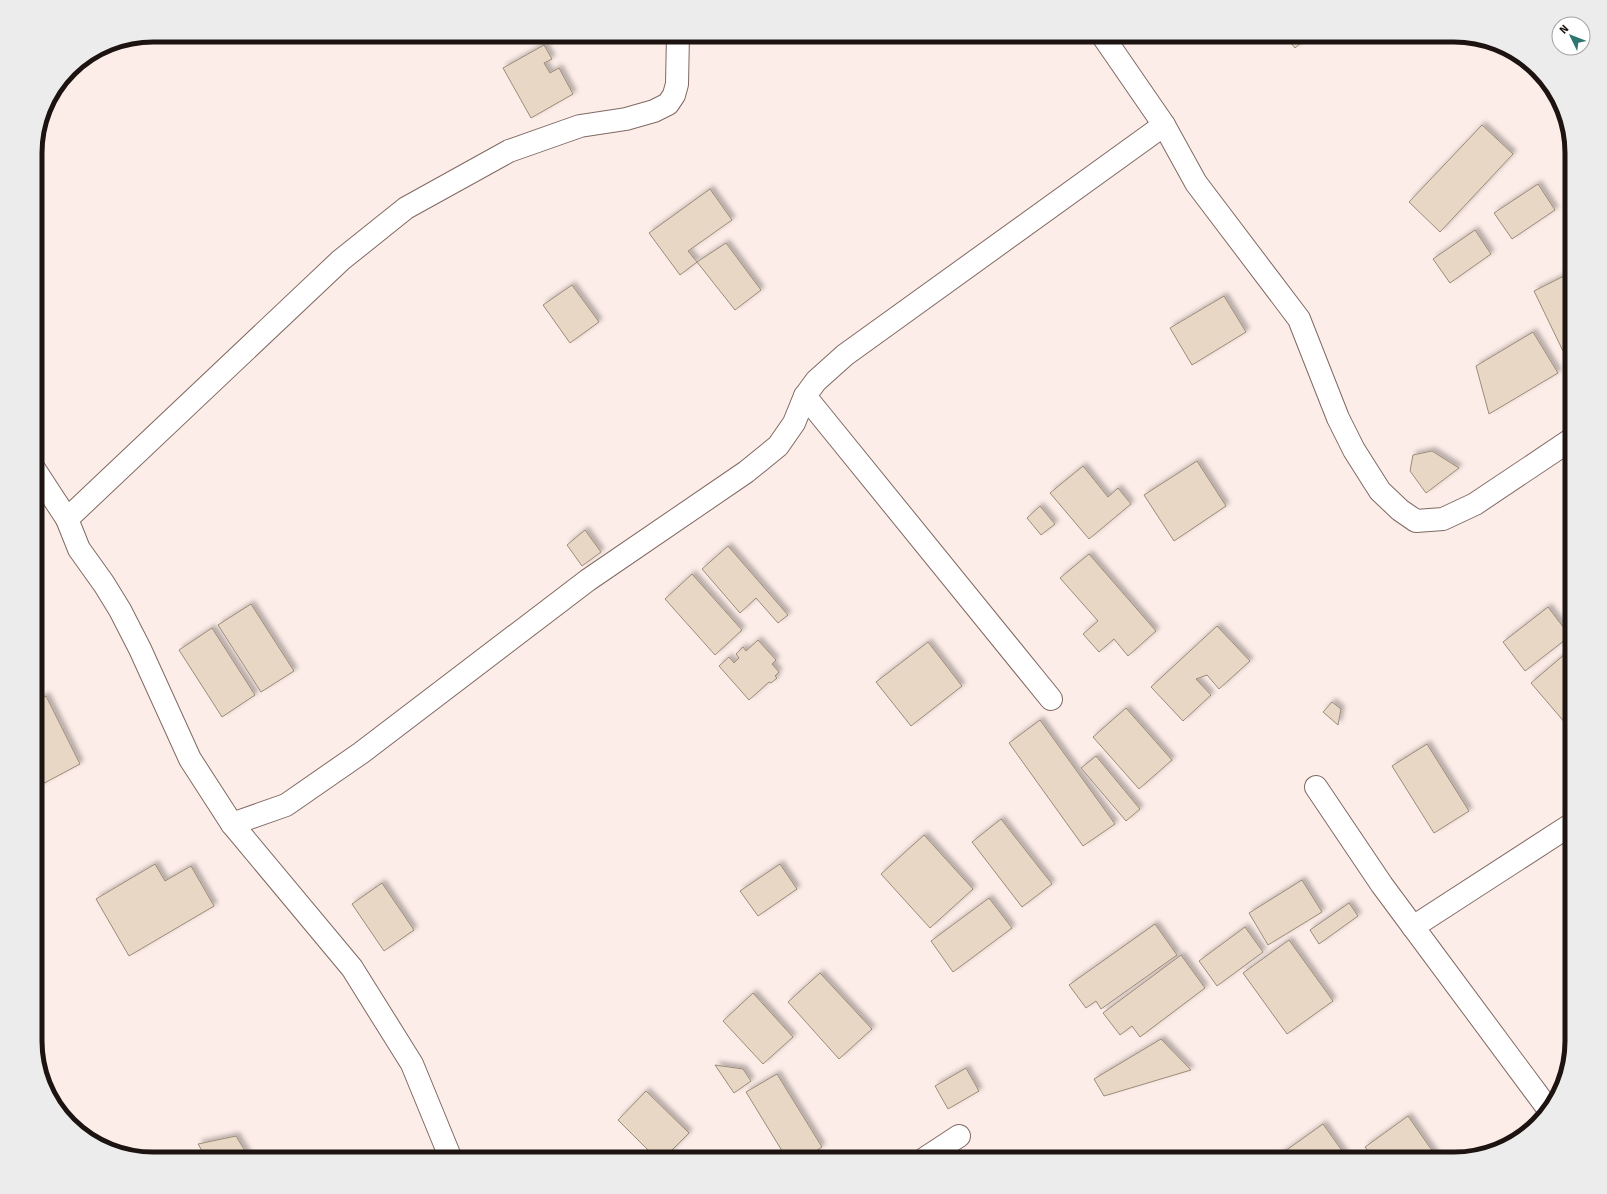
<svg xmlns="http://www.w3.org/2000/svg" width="1607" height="1194" viewBox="0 0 1607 1194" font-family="'Fira Sans',sans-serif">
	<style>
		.building { fill: #e8d7c4; stroke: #9b8b79; filter: url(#shadow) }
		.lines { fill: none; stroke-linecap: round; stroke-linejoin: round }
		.minor-casing { stroke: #806962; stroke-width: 24 }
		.minor { stroke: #fff; stroke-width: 22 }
		.rim { fill: none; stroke: #1d1411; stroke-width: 5 }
	</style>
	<defs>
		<filter id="shadow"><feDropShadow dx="3.5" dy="-3.5" stdDeviation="2" flood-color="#0004"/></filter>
	</defs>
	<rect width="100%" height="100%" fill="#fdede8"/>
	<g class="building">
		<polygon points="1284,35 1310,35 1295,48"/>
		<polygon points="544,45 552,59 544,63 550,73 559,68 573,94 531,118 503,68"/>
		<polygon points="1482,125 1513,154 1440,232 1409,202"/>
		<polygon points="1538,184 1555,210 1512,239 1494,213"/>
		<polygon points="710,189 732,220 688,251 697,262 680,275 649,233"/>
		<polygon points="1475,230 1491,254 1450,283 1433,259"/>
		<polygon points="726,243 761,290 735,310 697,262"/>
		<polygon points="1572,272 1572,347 1563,351 1534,291"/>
		<polygon points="572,285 599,322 570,343 543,305"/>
		<polygon points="1224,296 1246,332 1192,365 1170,328"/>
		<polygon points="1533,332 1558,373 1489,414 1476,366"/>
		<polygon points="1432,451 1459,468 1426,493 1410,471 1413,455"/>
		<polygon points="1197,461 1226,506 1174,541 1144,495"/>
		<polygon points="1083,466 1108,497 1118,488 1131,504 1089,539 1050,493"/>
		<polygon points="1040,506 1055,524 1041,535 1027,518"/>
		<polygon points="585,530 601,552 582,566 567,545"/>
		<polygon points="728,546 788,615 778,623 756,598 740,613 702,569"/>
		<polygon points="1089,554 1156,631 1128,656 1114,639 1099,652 1083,634 1098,621 1060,578"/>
		<polygon points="692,574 742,630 715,655 665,599"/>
		<polygon points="251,604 294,671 261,692 218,625"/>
		<polygon points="1548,607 1570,636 1525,671 1503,642"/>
		<polygon points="1217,626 1250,661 1219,689 1207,675 1196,679 1211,695 1183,721 1151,687"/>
		<polygon points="212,628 255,695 222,717 179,650"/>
		<polygon points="758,640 776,660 772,664 779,672 775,676 777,678 771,683 769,682 749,700 719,666 729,657 734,663 739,658 736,654 743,647 746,651"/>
		<polygon points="928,642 962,686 911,726 876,682"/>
		<polygon points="1572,648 1572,731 1531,683"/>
		<polygon points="46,696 80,764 35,788 35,701"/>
		<polygon points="1332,702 1341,709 1338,725 1323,712"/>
		<polygon points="1126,708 1172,760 1139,789 1093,737"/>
		<polygon points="1040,720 1115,824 1083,846 1009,743"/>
		<polygon points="1427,744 1469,811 1434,833 1392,766"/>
		<polygon points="1096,756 1140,809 1126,821 1081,768"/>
		<polygon points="1001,819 1052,884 1022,907 972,842"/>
		<polygon points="924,835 973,889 930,928 881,874"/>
		<polygon points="155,864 165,881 191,866 214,906 129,956 96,899"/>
		<polygon points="780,864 797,889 758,916 740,891"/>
		<polygon points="1302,880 1322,912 1268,945 1249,913"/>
		<polygon points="382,883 414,930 384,951 352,904"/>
		<polygon points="989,898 1012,928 953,972 931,941"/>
		<polygon points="1349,903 1358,916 1319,944 1310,930"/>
		<polygon points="1155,924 1177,955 1101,1009 1096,1001 1086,1008 1069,985"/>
		<polygon points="1245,927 1263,952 1217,986 1199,961"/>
		<polygon points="1289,940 1333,1001 1287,1034 1243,973"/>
		<polygon points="1181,955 1205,988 1140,1037 1132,1026 1120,1035 1103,1013"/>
		<polygon points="820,973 872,1029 839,1059 788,1002"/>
		<polygon points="753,993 793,1037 763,1064 723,1021"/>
		<polygon points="1161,1039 1191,1070 1104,1096 1094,1079"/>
		<polygon points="715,1065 743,1069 751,1081 734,1093"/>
		<polygon points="966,1068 979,1091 948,1109 935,1086"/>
		<polygon points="777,1074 822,1147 804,1159 787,1159 746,1092"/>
		<polygon points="646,1091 689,1133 663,1159 657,1159 618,1120"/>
		<polygon points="1408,1116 1438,1159 1374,1159 1365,1147"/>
		<polygon points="1323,1124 1348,1159 1274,1159"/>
		<polygon points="236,1136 250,1159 207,1159 198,1144"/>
	</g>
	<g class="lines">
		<defs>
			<g id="minor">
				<polyline points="1102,35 1164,125 1196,183 1299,319 1338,418 1354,450 1380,491 1400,510 1416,521 1443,519 1475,504 1572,439"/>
				<polyline points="805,396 1051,699"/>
				<polyline points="35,470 67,519 79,549 104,584 120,610 140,649 190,759 232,824 352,968 412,1064 451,1159"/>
				<polyline points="67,519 341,260 406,208 509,151 580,126 626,119 654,111 668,104 674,95 677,84 678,35"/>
				<polyline points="1316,787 1382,885 1549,1110"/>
				<polyline points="232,824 286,805 361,753 588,580 746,472 778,446 794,423 805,396 816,381 845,355 1164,125"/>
				<polyline points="1413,927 1572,824"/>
				<polyline points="924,1159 959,1136"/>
			</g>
		</defs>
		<use href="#minor" class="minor-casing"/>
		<use href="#minor" class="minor"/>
	</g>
	<path d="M0 0H1607V1194H0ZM153 42H1454A111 111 0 0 1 1565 153V1041A111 111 0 0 1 1454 1152H153A111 111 0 0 1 42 1041V153A111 111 0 0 1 153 42Z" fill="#edecec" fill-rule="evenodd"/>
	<path class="rim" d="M153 42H1454A111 111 0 0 1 1565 153V1041A111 111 0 0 1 1454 1152H153A111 111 0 0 1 42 1041V153A111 111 0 0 1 153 42Z"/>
	<g transform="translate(1571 36) rotate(313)"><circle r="19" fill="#ffffff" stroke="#a5a1a0"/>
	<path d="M0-3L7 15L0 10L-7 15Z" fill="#2d756f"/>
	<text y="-6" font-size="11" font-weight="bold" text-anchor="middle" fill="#1d1411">N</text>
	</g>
</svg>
